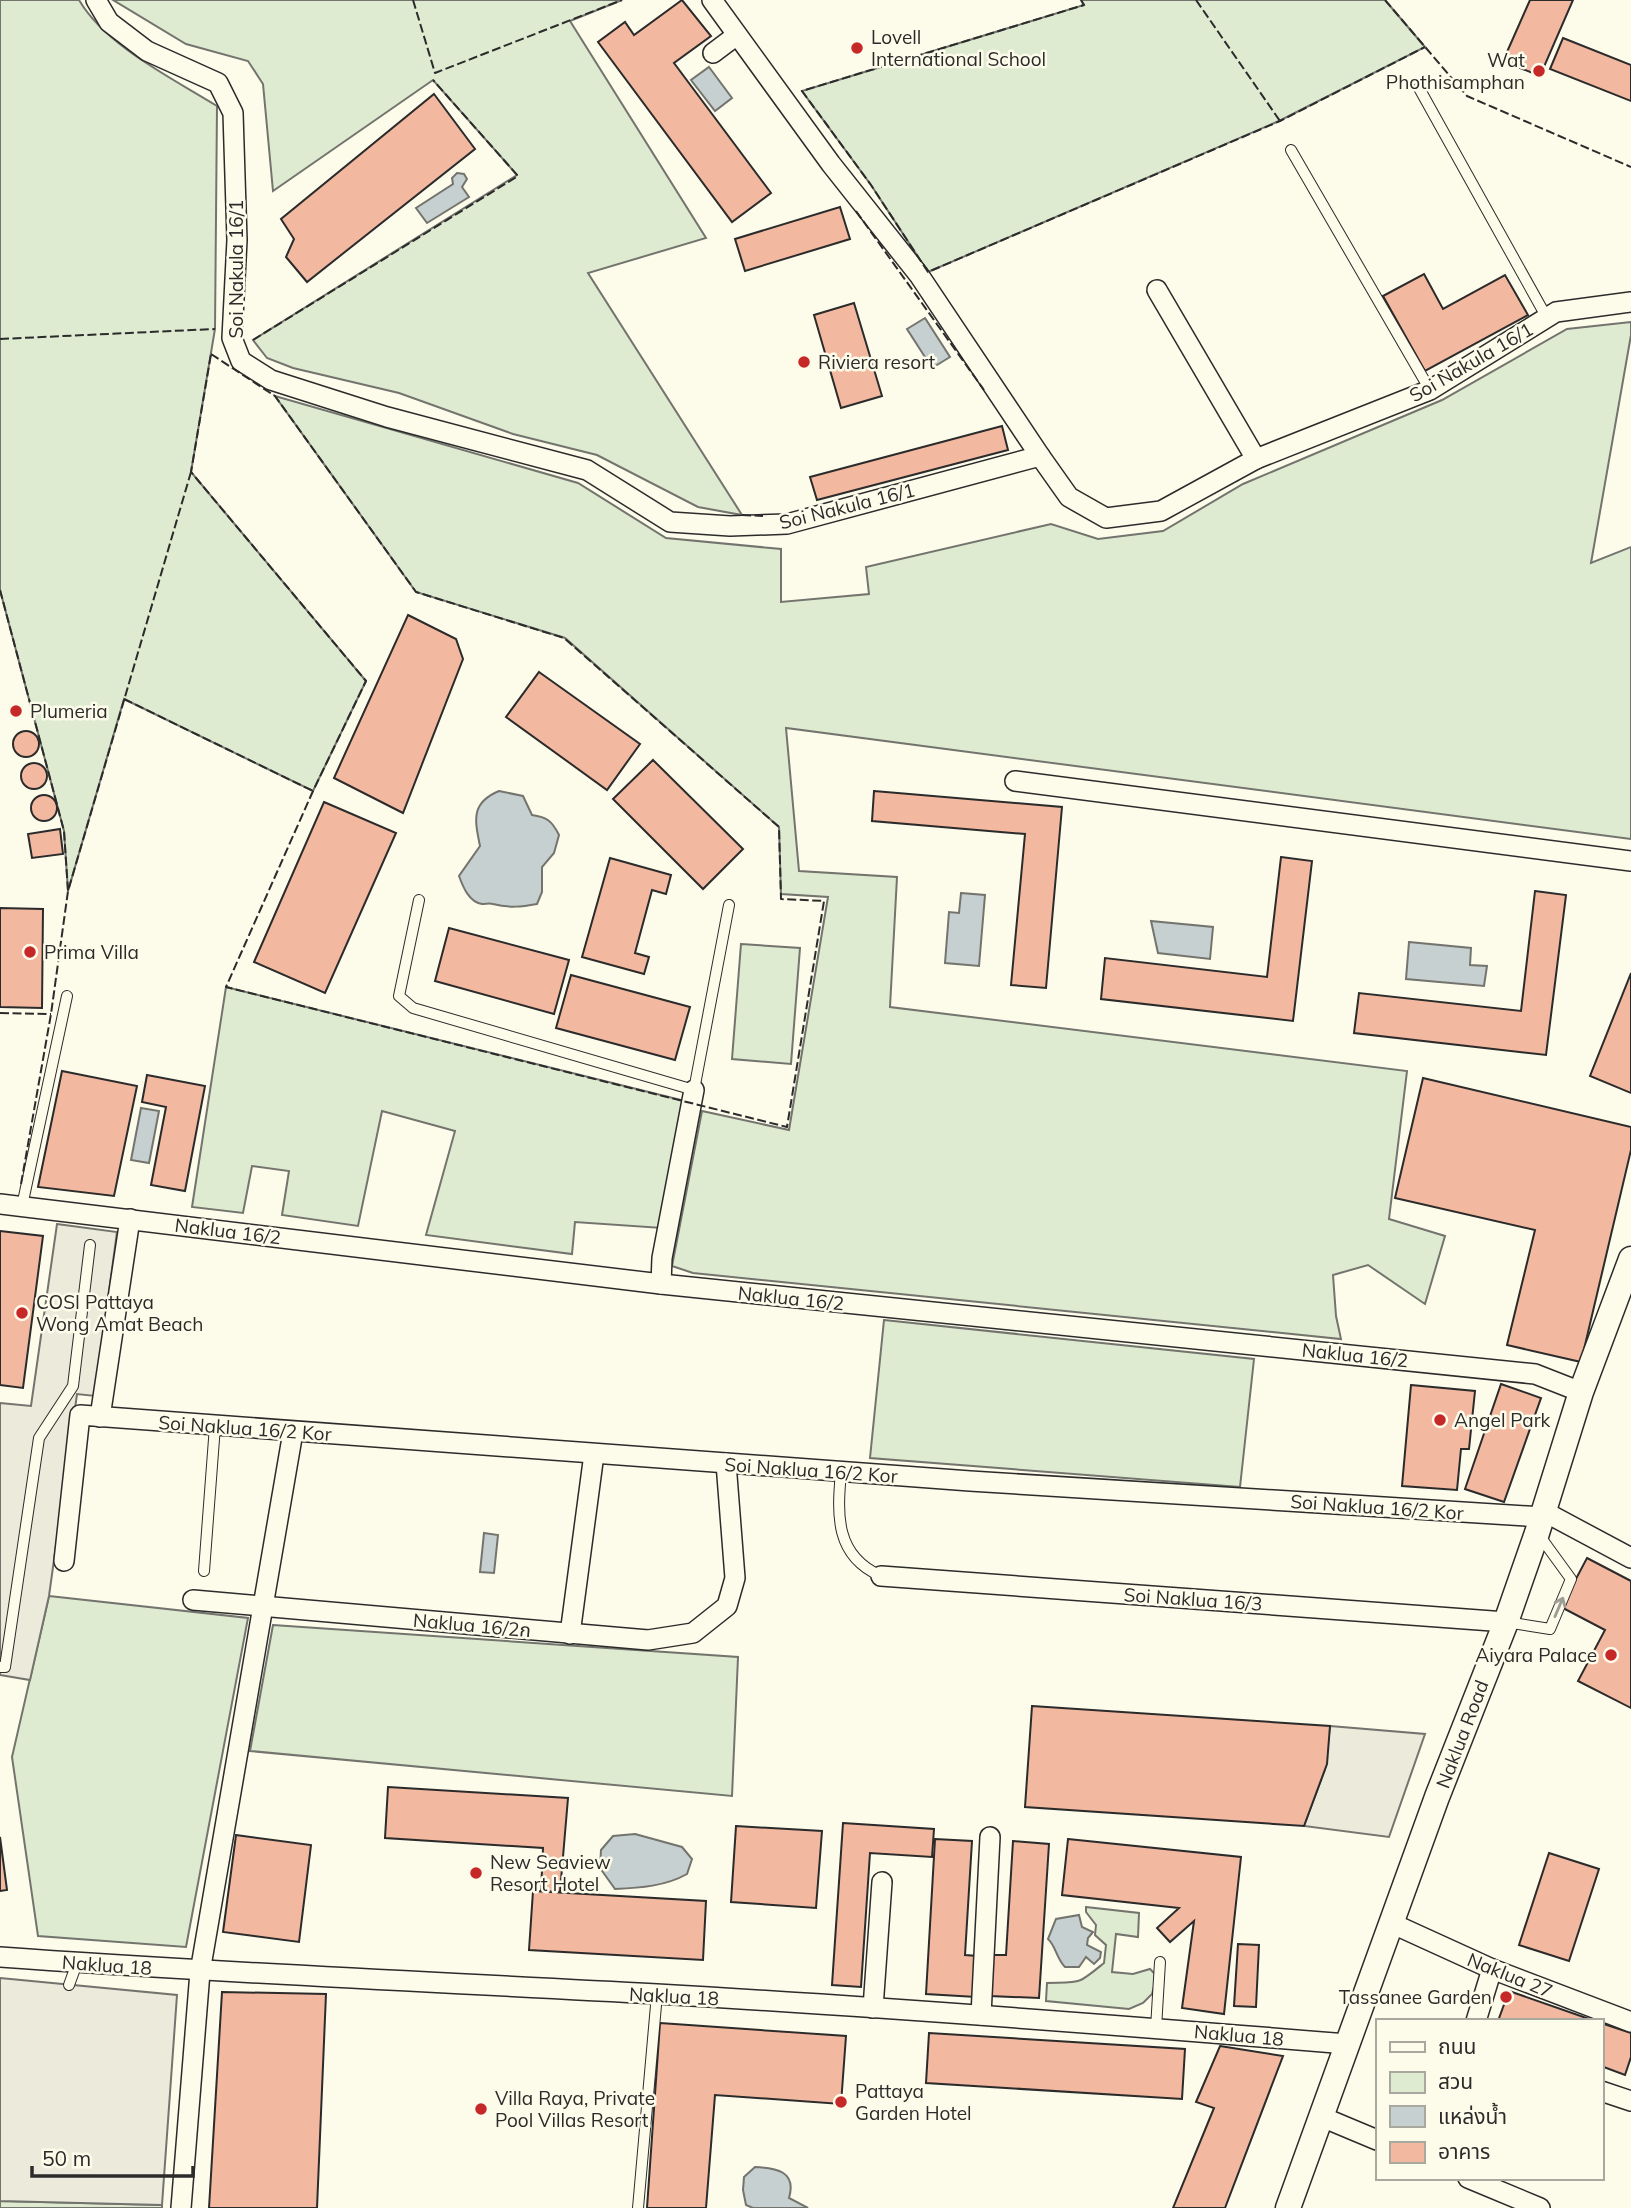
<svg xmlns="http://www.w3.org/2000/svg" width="1631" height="2208" viewBox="0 0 1631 2208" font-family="Mulish,'Noto Sans Thai',sans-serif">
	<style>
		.green { fill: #deebd1; stroke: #74746e; stroke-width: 2 }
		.parking { fill: #eceadb; stroke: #74746e; stroke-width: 2 }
		.water { fill: #c7d0d0; stroke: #74746e; stroke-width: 2 }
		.building { fill: #f2b8a0; stroke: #2b2b2b; stroke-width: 2 }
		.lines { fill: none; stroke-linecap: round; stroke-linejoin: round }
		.service-casing { stroke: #2b2b2b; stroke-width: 12 }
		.minor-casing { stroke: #2b2b2b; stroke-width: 22 }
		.tertiary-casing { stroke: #2b2b2b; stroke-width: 27 }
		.service { stroke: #fdfbea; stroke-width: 10 }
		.minor { stroke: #fdfbea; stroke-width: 19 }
		.tertiary { stroke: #fdfbea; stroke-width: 24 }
		.fence { stroke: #2b2b2b; stroke-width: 2; stroke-dasharray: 9 3.5; stroke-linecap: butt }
		.oneway { stroke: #9e9d94 }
		.poi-dot { fill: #c62828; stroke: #fdfbea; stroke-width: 2.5 }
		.labels { text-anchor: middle; stroke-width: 5; stroke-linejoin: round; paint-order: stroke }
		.poi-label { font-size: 19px; fill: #2b2b2b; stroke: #fdfbea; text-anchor: start }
		.street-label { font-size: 19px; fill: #2b2b2b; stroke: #fdfbea }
	</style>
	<rect width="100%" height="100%" fill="#fdfbea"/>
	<g class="green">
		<path d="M0,0h79c27,46 93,78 138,106l-2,223 -24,143 175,209 -53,110 -189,-92 -56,192 -4,-60 -64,-241z"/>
		<polygon points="113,0 622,0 570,21 706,238 588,273 742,515 698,507 597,455 513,434 399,393 293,368 267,358 253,340 517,175 433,80 273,191 263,84 248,61 186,44"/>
		<polygon points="1081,0 1385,0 1425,47 1279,121 928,272 871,185 802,91 1084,5"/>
		<polygon points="1631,322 1631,335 1591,563 1631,547 1631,839 786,728 799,871 897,877 890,1007 1407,1071 1389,1219 1445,1236 1425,1304 1368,1265 1333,1275 1336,1316 1341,1339 693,1273 672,1266 702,1111 789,1130 828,897 781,894 779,827 565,638 416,592 275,396 578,483 666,538 781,549 781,602 869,594 866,567 1051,524 1098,539 1163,531 1243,484 1442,400 1567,329"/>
		<polygon points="741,944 800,948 791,1064 732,1059"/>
		<polygon points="226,987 685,1101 662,1228 575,1222 572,1254 426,1235 455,1131 382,1111 358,1226 282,1215 289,1171 252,1166 243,1213 192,1207"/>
		<polygon points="884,1320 1254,1359 1240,1487 870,1458"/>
		<polygon points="49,1596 248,1618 186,1947 38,1936 12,1757"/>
		<polygon points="273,1625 738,1657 732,1796 250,1751"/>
		<path d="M1086,1907l53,6 -1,24 -22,-3 -4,38 21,2 17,-5 7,7 -5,18 -9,9 -14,6 -83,-8 1,-18c35,-1 30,2 57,-20l2,-18 -11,-10 1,-10 -10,-13z"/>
		<polygon points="0,2201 162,2205 162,2208 0,2208"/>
	</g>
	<g class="parking">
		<polygon points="57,1224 117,1232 95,1396 77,1394 49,1596 30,1680 0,1675 0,1403 31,1406"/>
		<polygon points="1330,1726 1425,1734 1389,1837 1304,1826 1325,1769"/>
		<polygon points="0,1978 177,1995 162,2205 0,2201"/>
	</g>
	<g class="water">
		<polygon points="709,67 732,98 715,111 691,80"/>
		<polygon points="457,173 464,174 467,179 462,187 469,197 427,223 416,208 453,184 452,178"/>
		<polygon points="925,318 950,357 932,368 907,329"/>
		<path d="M499,791l24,5 9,19c15,2 20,6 27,20l-5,18 -12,14v25l-5,12c-16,3 -28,4 -44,0 -3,-1 -7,0 -11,0 -13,-2 -19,-17 -23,-28l21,-30c-5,-25 -10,-43 19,-55z"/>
		<polygon points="961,893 985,895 979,966 945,963 949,912 959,913"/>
		<polygon points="1151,921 1213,927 1210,959 1158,953"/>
		<polygon points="1409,942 1471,948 1470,965 1487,966 1484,986 1406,979"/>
		<polygon points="141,1108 159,1111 149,1163 131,1160"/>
		<polygon points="484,1533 498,1535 494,1573 480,1572"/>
		<path d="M635,1834l47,13 10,12 -5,15c-21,12 -47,14 -72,15l-15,-21 1,-18 12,-14z"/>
		<path d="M1079,1915l3,12 11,5 -5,6 -1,7 14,7 -1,6 -6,6 -8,-7 -7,10h-14c-9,-9 -9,-21 -17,-28l8,-20z"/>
		<path d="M755,2167c21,1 42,4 34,31l19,10h-55l-7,-3 -3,-15 1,-13z"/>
	</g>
	<g class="building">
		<polygon points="682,0 711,36 674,63 771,193 732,222 598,42 625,22 634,35"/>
		<polygon points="1530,0 1573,0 1540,76 1503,61"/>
		<polygon points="1563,38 1631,65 1631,101 1550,69"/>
		<polygon points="434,94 475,149 307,282 286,257 294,239 281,219"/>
		<polygon points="840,207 850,239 745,271 735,239"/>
		<polygon points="1424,274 1443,309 1505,275 1528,315 1425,371 1383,296"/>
		<polygon points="854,303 882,396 841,408 814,315"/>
		<polygon points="1002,426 1008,450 817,500 810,477"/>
		<polygon points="408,615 456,639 463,659 403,813 334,778"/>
		<polygon points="539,672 640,744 607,790 506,717"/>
		<circle cx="26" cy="744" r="13"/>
		<polygon points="653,760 743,849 703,889 613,799"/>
		<circle cx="34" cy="776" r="13"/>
		<polygon points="874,791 1062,807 1046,988 1011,985 1025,834 872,821"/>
		<circle cx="44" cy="808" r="13"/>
		<polygon points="324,802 396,833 325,993 254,962"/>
		<polygon points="60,829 63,854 32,858 28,834"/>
		<polygon points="1281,857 1312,861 1293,1021 1101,999 1105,958 1267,977"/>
		<polygon points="610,858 671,875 666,894 652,890 635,953 649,957 644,974 582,957"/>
		<polygon points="1535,891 1566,895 1546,1055 1354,1033 1359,993 1521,1011"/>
		<polygon points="0,908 43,909 42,1008 0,1007"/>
		<polygon points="449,928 569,960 554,1014 435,981"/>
		<polygon points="1631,973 1631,1093 1590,1076"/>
		<polygon points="571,975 690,1007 675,1060 556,1028"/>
		<polygon points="62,1071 137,1086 114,1196 38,1187"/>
		<polygon points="147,1075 205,1086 185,1191 151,1185 166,1107 142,1102"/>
		<polygon points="1423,1078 1631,1127 1631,1150 1581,1362 1507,1345 1535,1230 1395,1198"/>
		<polygon points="0,1231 43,1236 23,1388 0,1385"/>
		<polygon points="1501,1384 1541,1398 1504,1502 1465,1489"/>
		<polygon points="1411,1385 1475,1391 1469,1449 1461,1449 1457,1490 1402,1486"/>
		<polygon points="1587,1558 1631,1581 1631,1708 1578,1681 1605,1630 1561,1607"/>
		<polygon points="1032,1706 1330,1726 1327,1764 1304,1826 1025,1807"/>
		<polygon points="388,1787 568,1798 560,1892 541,1891 543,1848 385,1838"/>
		<polygon points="843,1823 934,1829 932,1857 870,1853 861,1987 832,1985"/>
		<polygon points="736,1826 822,1831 816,1908 731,1902"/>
		<polygon points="236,1835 311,1845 299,1942 223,1932"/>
		<polygon points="0,1837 7,1890 0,1891"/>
		<polygon points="935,1839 972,1841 965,1955 978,1956 976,1997 926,1994"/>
		<polygon points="1068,1839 1241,1857 1224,2014 1182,2008 1194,1921 1170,1942 1157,1928 1179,1908 1062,1895"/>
		<polygon points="1013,1841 1049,1844 1039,1998 990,1996 993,1955 1006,1955"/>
		<polygon points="1549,1853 1599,1869 1569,1961 1519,1945"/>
		<polygon points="533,1891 706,1901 703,1960 529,1950"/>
		<polygon points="1238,1944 1259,1945 1256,2007 1234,2006"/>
		<polygon points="1509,1991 1595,2021 1498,2021"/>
		<polygon points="222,1992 326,1994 317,2208 209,2208"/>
		<polygon points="660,2023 846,2036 841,2104 715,2095 706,2208 647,2208"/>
		<polygon points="1601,2023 1631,2033 1631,2057 1625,2075 1601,2066"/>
		<polygon points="929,2033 1185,2049 1182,2099 926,2083"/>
		<polygon points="1220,2046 1283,2056 1225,2208 1173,2208 1214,2108 1196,2102"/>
	</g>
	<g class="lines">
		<defs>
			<g id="service">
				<polyline points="1419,88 1547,318"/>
				<polyline points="1291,150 1430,390"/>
				<polyline points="419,900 399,996 413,1008 694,1090 729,905"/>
				<polyline points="22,1206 67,996"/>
				<path d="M841,1472c-4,43 -6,84 40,104"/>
				<polyline points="204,1571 215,1426"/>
				<polyline points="1506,1622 1550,1629 1571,1579 1539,1535"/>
				<polyline points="0,1667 5,1667 39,1438 73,1386 90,1245"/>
				<polyline points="69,1985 77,1963"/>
				<polyline points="1156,2028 1160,1962"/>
				<polyline points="638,2208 657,1994"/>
			</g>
			<g id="minor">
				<polyline points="96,0 109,22 147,51 218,83 233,113 237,240 232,338 241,361 271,380 387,417 587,470 670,522 730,526 787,524 1040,456 1069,497 1106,518 1161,511 1256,459 1430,390 1556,312 1631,302"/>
				<polyline points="712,0 831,164 919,275 1040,456"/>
				<polyline points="713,53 737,35"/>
				<polyline points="1157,290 1256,459"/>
				<polyline points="1015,781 1631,861"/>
				<polyline points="0,1204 661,1284 1535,1374 1581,1392"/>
				<polyline points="661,1284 662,1258 694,1090"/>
				<polyline points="100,1417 130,1219"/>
				<polyline points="1543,1511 1631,1558"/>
				<polyline points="64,1561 80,1415 970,1481 1542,1517"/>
				<polyline points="881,1576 1506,1622"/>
				<polyline points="193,1600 648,1640 693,1633 727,1606 735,1578 726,1463"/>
				<polyline points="570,1634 594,1454"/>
				<polyline points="1391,1923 1492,1969 1631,2022"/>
				<path d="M0,1957c219,16 438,25 657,37 230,13 460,31 690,50"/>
				<polyline points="873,2008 882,1882"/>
				<polyline points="981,2015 990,1837"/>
				<polyline points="1476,2021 1492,1969"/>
				<polyline points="1601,2091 1631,2101"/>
				<polyline points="1322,2117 1377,2140"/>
				<polyline points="1468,2178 1540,2208"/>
				<polyline points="181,2208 200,1972 293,1432"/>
			</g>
			<polyline id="tertiary" points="1288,2208 1437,1797 1506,1622 1537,1533 1581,1392 1631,1259"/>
		</defs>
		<use href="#service" class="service-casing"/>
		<use href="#minor" class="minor-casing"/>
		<use href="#tertiary" class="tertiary-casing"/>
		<use href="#service" class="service"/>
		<use href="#minor" class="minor"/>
		<use href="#tertiary" class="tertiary"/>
		<g class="fence">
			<polyline points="413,0 435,73 622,0"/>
			<polyline points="1081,0 1084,5 802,91 871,185 928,272 1280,121 1425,47"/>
			<polyline points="1196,0 1280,121"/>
			<polyline points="1385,0 1467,96 1631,167"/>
			<polyline points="856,211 984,390"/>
			<polyline points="0,339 215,329"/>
			<polyline points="253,340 518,176 433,80"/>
			<polygon points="211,354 275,396 416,592 564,638 779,827 781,899 824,901 787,1127 226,987 313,791 366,681 191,472"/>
			<polyline points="742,515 763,516"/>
			<polyline points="0,590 64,831 68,891 191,472"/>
			<polyline points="124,699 313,791"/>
			<polyline points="0,1013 51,1014"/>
			<polyline points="21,1184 51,1014 68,891"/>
		</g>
	</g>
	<defs><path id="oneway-shaft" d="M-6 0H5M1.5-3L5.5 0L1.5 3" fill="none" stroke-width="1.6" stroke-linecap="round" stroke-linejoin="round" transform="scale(1.75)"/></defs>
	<use class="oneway" href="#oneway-shaft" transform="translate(1559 1607) rotate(-67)"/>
	<g class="poi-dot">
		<circle cx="857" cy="48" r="7"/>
		<circle cx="1539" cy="71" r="7"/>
		<circle cx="804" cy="362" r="7"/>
		<circle cx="16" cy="711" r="7"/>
		<circle cx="30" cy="952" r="7"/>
		<circle cx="22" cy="1313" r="7"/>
		<circle cx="1440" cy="1420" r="7"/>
		<circle cx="1611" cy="1655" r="7"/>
		<circle cx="476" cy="1873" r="7"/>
		<circle cx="1506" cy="1997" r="7"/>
		<circle cx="841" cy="2102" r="7"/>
		<circle cx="481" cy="2109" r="7"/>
	</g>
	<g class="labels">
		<g class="poi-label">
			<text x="871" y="44">Lovell<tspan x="871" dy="22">International School</tspan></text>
			<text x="1525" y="67" text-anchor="end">Wat<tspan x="1525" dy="22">Phothisamphan</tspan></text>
			<text x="818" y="369">Riviera resort</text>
			<text x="30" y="718">Plumeria</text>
			<text x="44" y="959">Prima Villa</text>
			<text x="36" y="1309">COSI Pattaya<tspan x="36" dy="22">Wong Amat Beach</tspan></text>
			<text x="1454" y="1427">Angel Park</text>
			<text x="1597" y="1662" text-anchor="end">Aiyara Palace</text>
			<text x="490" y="1869">New Seaview<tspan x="490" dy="22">Resort Hotel</tspan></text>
			<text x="1492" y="2004" text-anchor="end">Tassanee Garden</text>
			<text x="855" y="2098">Pattaya<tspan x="855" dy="22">Garden Hotel</tspan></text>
			<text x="495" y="2105">Villa Raya, Private<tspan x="495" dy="22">Pool Villas Resort</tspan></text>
		</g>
		<g class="street-label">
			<text transform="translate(236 269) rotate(-90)" y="7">Soi Nakula 16/1</text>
			<text transform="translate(1471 362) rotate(-30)" y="7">Soi Nakula 16/1</text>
			<text transform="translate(847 506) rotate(-14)" y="7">Soi Nakula 16/1</text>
			<text transform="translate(228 1231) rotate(7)" y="7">Naklua 16/2</text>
			<text transform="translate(791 1298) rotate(6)" y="7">Naklua 16/2</text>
			<text transform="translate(1355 1355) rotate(6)" y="7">Naklua 16/2</text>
			<text transform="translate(245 1428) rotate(4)" y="7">Soi Naklua 16/2 Kor</text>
			<text transform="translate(811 1470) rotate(4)" y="7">Soi Naklua 16/2 Kor</text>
			<text transform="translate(1377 1507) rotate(4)" y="7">Soi Naklua 16/2 Kor</text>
			<text transform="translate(1193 1599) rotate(4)" y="7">Soi Naklua 16/3</text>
			<text transform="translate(472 1625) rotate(5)" y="7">Naklua 16/2ก</text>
			<text transform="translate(1462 1734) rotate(-69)" y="7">Naklua Road</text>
			<text transform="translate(107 1965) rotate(4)" y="7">Naklua 18</text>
			<text transform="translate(1510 1975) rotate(22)" y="7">Naklua 27</text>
			<text transform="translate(674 1996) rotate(3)" y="7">Naklua 18</text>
			<text transform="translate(1239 2035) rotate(5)" y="7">Naklua 18</text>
		</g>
	</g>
	<rect x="1376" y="2019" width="228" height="161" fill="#fdfbea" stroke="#a9a89e" stroke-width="2"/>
	<rect x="1390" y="2042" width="35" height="10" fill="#fdfbea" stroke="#a9a89e" stroke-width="2"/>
	<text x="1438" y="2054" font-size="21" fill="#2b2b2b">ถนน</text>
	<rect x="1390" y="2072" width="35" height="21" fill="#deebd1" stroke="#a9a89e" stroke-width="2"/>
	<text x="1438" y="2089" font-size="21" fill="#2b2b2b">สวน</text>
	<rect x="1390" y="2106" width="35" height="21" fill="#c7d0d0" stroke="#a9a89e" stroke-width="2"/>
	<text x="1438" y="2124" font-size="21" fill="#2b2b2b">แหล่งน้ำ</text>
	<rect x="1390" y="2142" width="35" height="21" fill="#f2b8a0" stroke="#a9a89e" stroke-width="2"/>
	<text x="1438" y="2159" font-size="21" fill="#2b2b2b">อาคาร</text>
	<path d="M32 2166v10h161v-10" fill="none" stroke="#2b2b2b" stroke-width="3.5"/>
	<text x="42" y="2166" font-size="21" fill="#2b2b2b" stroke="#fdfbea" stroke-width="5" paint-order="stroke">50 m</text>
</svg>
